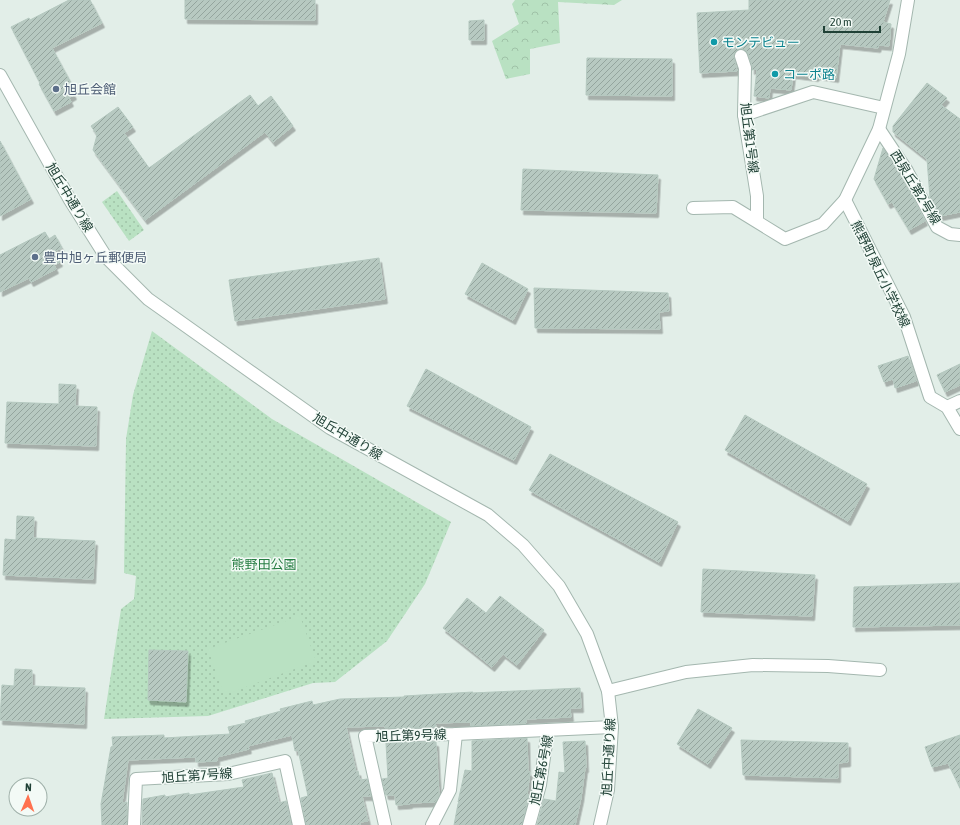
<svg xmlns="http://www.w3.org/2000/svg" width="960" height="825" viewBox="0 0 960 825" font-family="'Asap Condensed','Noto Sans JP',sans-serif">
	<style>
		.forest { fill: url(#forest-crowns) }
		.park { fill: url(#park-dots) }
		.pitch { fill: #b9e1c2 }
		.building { fill: url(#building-hatch); stroke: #b4c8bf; filter: url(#shadow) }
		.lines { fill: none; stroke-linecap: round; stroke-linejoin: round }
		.minor-casing { stroke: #a4b7af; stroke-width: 14 }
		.minor { stroke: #fff; stroke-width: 12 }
		.culture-dot { fill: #0f9aa8; stroke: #f3faf6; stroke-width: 1.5 }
		.service-dot { fill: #5c6f8a; stroke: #f3faf6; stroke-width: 1.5 }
		.labels { text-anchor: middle; stroke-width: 3; stroke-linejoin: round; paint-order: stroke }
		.culture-label { font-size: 13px; fill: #0d838f; stroke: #f3faf6; text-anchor: start }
		.service-label { font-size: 13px; fill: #4e5e75; stroke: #f3faf6; text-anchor: start }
		.street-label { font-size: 13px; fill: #204136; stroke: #f3faf6 }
		.park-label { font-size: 13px; fill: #257d42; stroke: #f3faf6 }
	</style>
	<defs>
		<pattern id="forest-crowns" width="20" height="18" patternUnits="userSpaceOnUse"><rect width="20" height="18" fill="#b9e1c2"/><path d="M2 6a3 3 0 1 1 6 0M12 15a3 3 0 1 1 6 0" fill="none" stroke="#9fc2a7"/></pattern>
		<pattern id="park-dots" width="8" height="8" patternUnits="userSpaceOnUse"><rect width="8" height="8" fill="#b9e1c2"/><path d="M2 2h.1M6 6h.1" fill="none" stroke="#9fc2a7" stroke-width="1.8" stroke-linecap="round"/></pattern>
		<pattern id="building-hatch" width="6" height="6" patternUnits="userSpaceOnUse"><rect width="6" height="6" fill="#b7c9c1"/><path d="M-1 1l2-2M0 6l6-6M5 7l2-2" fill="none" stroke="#94a59e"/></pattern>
		<filter id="shadow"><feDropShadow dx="2.5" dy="4.5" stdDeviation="0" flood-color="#0004"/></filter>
	</defs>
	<rect width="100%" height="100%" fill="#e2eee8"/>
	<polygon class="forest" points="515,0 622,0 614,5 558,2 560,43 530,49 530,74 506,79 492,41 519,24 512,4"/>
	<g class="park">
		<polygon points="117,191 144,230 129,241 102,202"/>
		<polygon points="152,331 272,419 451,522 425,584 387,641 335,682 313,683 208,716 104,719 121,609 134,599 136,576 124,573 126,439 133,395"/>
	</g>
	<polygon class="pitch" points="300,616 316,661 224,695 208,649"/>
	<g class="building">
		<polygon points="69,0 90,0 102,23 52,48 71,83 68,84 74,95 69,98 71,102 54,111 39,84 40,83 11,27 29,18 30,20"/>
		<polygon points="185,0 315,0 315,20 185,19"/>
		<polygon points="749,0 890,0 883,22 891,24 889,46 879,45 878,48 840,44 836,78 817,75 816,77 793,74 791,90 770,88 769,98 754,96 757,69 752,70 752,66 748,54 746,51 743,49 738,49 736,51 734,54 734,58 737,71 700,73 697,13 749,10"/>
		<polygon points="484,20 484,40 469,40 469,21"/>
		<polygon points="587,58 672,59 672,96 586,95"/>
		<polygon points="927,83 947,98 941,105 960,119 960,212 940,216 930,198 927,159 893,132 893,126"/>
		<polygon points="250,95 258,106 271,96 293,126 273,142 265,132 145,220 93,150 97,135 91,126 118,107 133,127 124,133 149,168"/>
		<polygon points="0,141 31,199 0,216"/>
		<polygon points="883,148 900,173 925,221 909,230 892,202 888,204 874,179"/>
		<polygon points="523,169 658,175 656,213 521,210"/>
		<polygon points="45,232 49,239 55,235 62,248 55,251 60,262 54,265 56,269 31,282 29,278 0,292 0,255"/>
		<polygon points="379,258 385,299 235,321 229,280"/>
		<polygon points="482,263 528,289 513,320 465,294"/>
		<polygon points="534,288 668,293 669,311 659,312 660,329 535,328"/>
		<polygon points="908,356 916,381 895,388 893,379 884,382 878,366"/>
		<polygon points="960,364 960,385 945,392 937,375"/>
		<polygon points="426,369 531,427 514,460 407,406"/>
		<polygon points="59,384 76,385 75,406 97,407 96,446 5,443 7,402 59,404"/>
		<polygon points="745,415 867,484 848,521 725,450"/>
		<polygon points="550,454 678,522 659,562 529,490"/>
		<polygon points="17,516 34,517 33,538 95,541 93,579 3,575 5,539 16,540"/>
		<polygon points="703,569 815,575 812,616 701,612"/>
		<polygon points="960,583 960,625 853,627 854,587"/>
		<polygon points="500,596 544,630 517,665 503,654 492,667 443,628 467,598 486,613"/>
		<polygon points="149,650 188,651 186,702 148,700"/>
		<polygon points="15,669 32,670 32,686 85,688 84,724 0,720 2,685 14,686"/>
		<polygon points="580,688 581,708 570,708 571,717 526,719 526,723 471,726 471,722 435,723 436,727 385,728 385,726 346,727 356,772 358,771 360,780 367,779 371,796 362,796 368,821 360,822 360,825 306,825 301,798 308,796 298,750 295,751 292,735 248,746 249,749 217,757 217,761 196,762 196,757 128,760 122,803 127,802 127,825 102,825 101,804 111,747 113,746 112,737 164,735 164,738 230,734 228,727 246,723 245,721 281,711 280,709 312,701 313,705 340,699 404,697 404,696 473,692 472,693"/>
		<polygon points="698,709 732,728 708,764 677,744"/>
		<polygon points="960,735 960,788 948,763 932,767 925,747"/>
		<polygon points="527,738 528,772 530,772 527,795 529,795 522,825 454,825 458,804 459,802 458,802 465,770 472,771 472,741"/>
		<polygon points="741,740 848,743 848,762 838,763 838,778 743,775"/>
		<polygon points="585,741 586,768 585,768 581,798 575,825 537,825 544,799 556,801 559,772 565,773 563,742"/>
		<polygon points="436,742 439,795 435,802 410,803 410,804 396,805 395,795 386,795 382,779 388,778 386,743"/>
		<polygon points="272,773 279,803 286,801 291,825 142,825 143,799 165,795 165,797 189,793 189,795 244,787 242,780"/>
	</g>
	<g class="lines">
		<defs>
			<g id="minor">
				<polyline points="741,56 745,68 744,115 757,196 757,221"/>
				<polyline points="0,75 70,200 106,257 148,299 330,428 488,515 523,545 559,586 587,634 608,691 612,727 608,790 600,825"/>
				<polyline points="744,115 813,92 884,108"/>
				<polyline points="879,129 907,171 937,227 950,234 960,235"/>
				<polyline points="845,200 904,317 930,397 947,407 960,429"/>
				<polyline points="693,208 733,207 785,239 823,224 845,200 879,129 899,54 908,0"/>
				<polyline points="947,407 960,401"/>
				<polyline points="608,691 686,672 753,665 828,666 880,670"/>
				<polyline points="134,825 136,779 228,774 285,761 299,825"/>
				<polyline points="385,825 365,736 456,734 612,727"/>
				<polyline points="432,825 450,790 456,734"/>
				<polyline points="529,825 540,785 548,730"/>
			</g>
		</defs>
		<use href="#minor" class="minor-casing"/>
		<use href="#minor" class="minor"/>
	</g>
	<g class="culture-dot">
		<circle cx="714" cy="42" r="4"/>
		<circle cx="775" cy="74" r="4"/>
	</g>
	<g class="service-dot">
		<circle cx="56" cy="89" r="4"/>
		<circle cx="35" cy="257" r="4"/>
	</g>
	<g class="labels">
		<g class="culture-label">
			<text x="722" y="47">モンテビュー</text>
			<text x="783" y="79">コーポ路</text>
		</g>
		<g class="service-label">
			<text x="64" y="94">旭丘会館</text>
			<text x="43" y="262">豊中旭ヶ丘郵便局</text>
		</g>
		<g class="street-label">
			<text transform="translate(750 138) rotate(83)" y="5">旭丘第1号線</text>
			<text transform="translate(916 187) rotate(59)" y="5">西泉丘第2号線</text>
			<text transform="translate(70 197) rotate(59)" y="5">旭丘中通り線</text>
			<text transform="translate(881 274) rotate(64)" y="5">熊野町泉丘小学校線</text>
			<text transform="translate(348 436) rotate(31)" y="5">旭丘中通り線</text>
			<text transform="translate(411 735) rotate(-2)" y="5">旭丘第9号線</text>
			<text transform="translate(608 757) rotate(-87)" y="5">旭丘中通り線</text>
			<text transform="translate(541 770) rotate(-79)" y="5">旭丘第6号線</text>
			<text transform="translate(197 775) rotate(-4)" y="5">旭丘第7号線</text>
		</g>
		<g class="park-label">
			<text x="264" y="569">熊野田公園</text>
		</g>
	</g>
	<g transform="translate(28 797) rotate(2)"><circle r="19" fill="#f3faf6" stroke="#9fb0a9"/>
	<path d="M0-3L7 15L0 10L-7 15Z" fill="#ff714f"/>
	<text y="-6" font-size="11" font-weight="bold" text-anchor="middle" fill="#204136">N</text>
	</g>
	<path d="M824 26v6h56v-6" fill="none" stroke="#204136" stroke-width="2"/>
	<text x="830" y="26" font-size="12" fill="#204136" stroke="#f3faf6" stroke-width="3" paint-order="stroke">20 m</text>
</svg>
